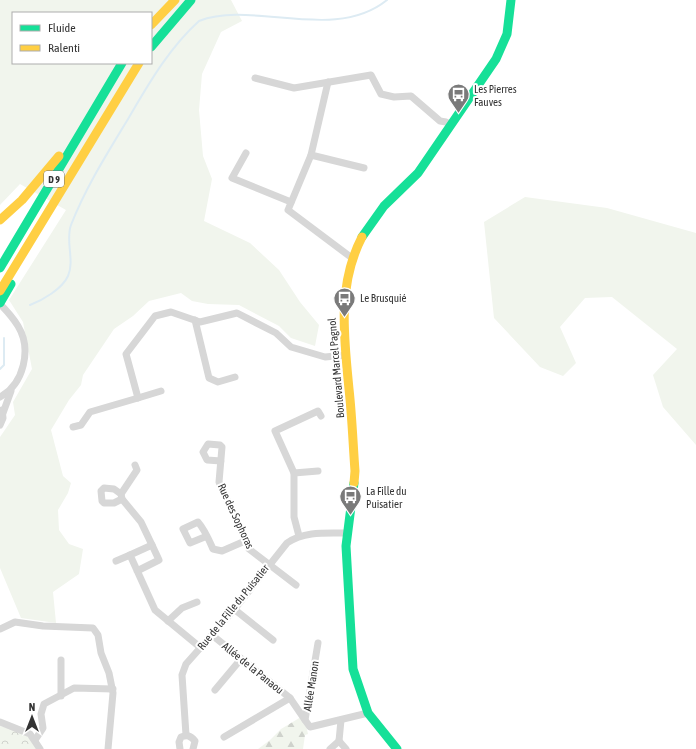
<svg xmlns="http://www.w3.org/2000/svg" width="696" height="749" viewBox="0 0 696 749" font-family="'Asap Condensed',sans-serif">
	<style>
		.grass { fill: #f1f5ed; fill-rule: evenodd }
		.forest { fill: url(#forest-firs) }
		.park { fill: url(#park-crowns) }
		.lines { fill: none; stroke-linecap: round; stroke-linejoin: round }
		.stream { stroke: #ddebf3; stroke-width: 2 }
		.street { stroke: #d7d7d7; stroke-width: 7 }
		.fast { stroke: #16e098; stroke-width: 9 }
		.slow { stroke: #ffcf43; stroke-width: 9 }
		.labels { text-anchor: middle; stroke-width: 4; stroke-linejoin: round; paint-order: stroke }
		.shield { fill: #fff; stroke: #707070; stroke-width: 1 }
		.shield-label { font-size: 10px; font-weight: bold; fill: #333 }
		.poi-label { font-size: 11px; fill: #333; stroke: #fff; text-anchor: start }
		.street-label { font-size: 11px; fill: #333; stroke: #fff }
	</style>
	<defs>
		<pattern id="forest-firs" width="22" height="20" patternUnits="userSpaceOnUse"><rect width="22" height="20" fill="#f1f5ed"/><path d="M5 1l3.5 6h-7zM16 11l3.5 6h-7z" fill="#cfd2cc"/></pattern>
		<pattern id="park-crowns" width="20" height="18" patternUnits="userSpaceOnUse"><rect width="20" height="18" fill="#f1f5ed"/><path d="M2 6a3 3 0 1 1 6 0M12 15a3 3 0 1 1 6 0" fill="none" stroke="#cfd2cc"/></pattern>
	</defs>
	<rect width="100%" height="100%" fill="#fff"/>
	<g class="grass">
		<path d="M0,0h231l11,21 -21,11 -19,42 -3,36 4,46 9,23 -8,42 46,22 29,27 21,32 19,23 -4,21 -24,-8 -12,-12 -40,-21 -31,-1 -16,-3 -11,-8 -32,8 -16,15 -19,13 -31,46 -2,10 -12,15 -18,30 12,46 8,7 -3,10 -10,17 1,20 10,14 14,5 -4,25 -26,18 3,31 -35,-5 -21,-50v-131l15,-22 -2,-13 19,-33 -9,-47 -14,-22 57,-90 -46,-26 -20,21zM13,13h138v50h-138z"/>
		<polygon points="525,197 607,208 696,233 696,445 663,407 653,375 677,349 612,297 585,298 560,327 576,363 563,376 540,367 494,318 484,222"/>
	</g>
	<polygon class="forest" points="301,717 305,721 308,734 305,735 303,749 258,749 270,740 281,729"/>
	<path class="park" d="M0,726c15,4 31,8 37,23h-37z"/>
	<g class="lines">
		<g class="stream">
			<path d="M30,305c13,-5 32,-16 38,-29 7,-16 -3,-35 3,-51 14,-36 34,-68 54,-101 22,-37 42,-74 74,-103 53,-21 135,22 188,-21"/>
			<polyline points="0,369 4,365 4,338"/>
		</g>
		<g class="street">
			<polyline points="255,78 294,88 371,75 381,94 394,97 411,96 440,121 446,122 451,125"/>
			<polyline points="328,82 311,155 288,210 352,258"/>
			<polyline points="246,153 232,178 291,202"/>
			<polyline points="311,155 364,168"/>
			<path d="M0,304c6,6 13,14 18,22 14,23 6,58 -18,71"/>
			<polyline points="195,320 209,378 218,382 235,377"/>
			<polyline points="138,398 161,391"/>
			<polyline points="3,413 11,391"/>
			<polyline points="0,425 3,418 2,410"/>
			<polyline points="73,427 81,425 90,412 138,398 126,354 155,316 171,312 200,322 237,313 276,333 291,347 325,357 346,355"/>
			<polyline points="221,461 207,460 203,452 208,444 220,445 222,447 219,482 249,549 296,585"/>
			<polyline points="135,465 137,470 121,494 122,499 141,522 152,545"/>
			<polyline points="294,473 275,431 318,411 321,416"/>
			<polyline points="121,494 114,489 104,488 101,491 102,501 104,503 114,503 122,499"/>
			<path d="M207,536l-17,7 -7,-14 15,-7c7,8 11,18 15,27l9,2 23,-10"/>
			<polyline points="299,536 294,517 294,473 318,471"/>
			<polyline points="116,561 130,555"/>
			<polyline points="137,571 159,560 152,545 130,555 155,610 201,648"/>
			<polyline points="234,609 273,640"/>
			<polyline points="168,621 182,608 197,602"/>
			<polyline points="0,629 15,622 43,626 93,628 98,635 101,653 109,673 113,693 108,749"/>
			<polyline points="212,635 290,698 224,737"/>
			<polyline points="318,643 305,720 310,727 368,713"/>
			<polyline points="61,660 61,696"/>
			<polyline points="215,690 241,659"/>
			<polyline points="290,698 305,720"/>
			<polyline points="0,722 30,734 40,749"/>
			<path d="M186,735l-4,-60 4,-11 47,-53 54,-68c17,-12 39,-10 60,-10"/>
			<polyline points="35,740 43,728 41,714 44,704 74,688 113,689"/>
			<polyline points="339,741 346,749"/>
			<path d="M180,749l-1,-7 2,-5c6,-2 9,-2 14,4l-2,8"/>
			<polyline points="330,749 339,741 341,720"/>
		</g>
		<g class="fast">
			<polyline points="151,47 191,0"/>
			<polyline points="362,237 384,206 418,173 496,59 507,34 511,0"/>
			<polyline points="0,268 122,63"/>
			<polyline points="0,303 11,284"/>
			<polyline points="354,483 346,546 353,669 368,713 397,749"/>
		</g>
		<g class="slow">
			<polyline points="151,25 175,0"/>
			<polyline points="0,220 22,200 59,156"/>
			<polyline points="0,291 139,63"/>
			<path d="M354,483l1,-12c-2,-27 -3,-55 -6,-82 -5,-52 -12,-104 13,-152"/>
		</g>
	</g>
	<defs>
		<symbol id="bus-pin" viewBox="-11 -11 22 30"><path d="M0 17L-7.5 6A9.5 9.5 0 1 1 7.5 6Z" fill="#7a7a7a" stroke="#fff"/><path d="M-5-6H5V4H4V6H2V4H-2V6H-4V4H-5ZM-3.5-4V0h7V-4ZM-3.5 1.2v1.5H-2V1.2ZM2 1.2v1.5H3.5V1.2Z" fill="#fff"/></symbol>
	</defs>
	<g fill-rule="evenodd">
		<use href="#bus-pin" x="446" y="82" width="25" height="34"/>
		<use href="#bus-pin" x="332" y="286" width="25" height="34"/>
		<use href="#bus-pin" x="338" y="484" width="25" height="34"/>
	</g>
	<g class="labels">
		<rect class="shield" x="44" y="171" width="20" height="16" rx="3"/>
		<g class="shield-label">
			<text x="54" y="183">D 9</text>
		</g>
		<g class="poi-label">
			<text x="474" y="93">Les Pierres<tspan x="474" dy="13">Fauves</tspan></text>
			<text x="360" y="302">Le Brusquié</text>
			<text x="366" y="495">La Fille du<tspan x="366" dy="13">Puisatier</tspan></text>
		</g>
		<g class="street-label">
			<text transform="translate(336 368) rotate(-95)" y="4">Boulevard Marcel Pagnol</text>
			<text transform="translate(236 516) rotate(65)" y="4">Rue des Sophoras</text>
			<text transform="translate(233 607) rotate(-51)" y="4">Rue de la Fille du Puisatier</text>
			<text transform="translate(253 668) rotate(39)" y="4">Allée de la Panaou</text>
			<text transform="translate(311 686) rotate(-81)" y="4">Allée Manon</text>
		</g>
	</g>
	<rect x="12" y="12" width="140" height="52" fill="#ffffff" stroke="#adadad"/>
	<rect x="20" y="25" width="20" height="6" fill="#16e098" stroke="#adadad"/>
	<text x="48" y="32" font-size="12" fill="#333333">Fluide</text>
	<rect x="20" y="45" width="20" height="6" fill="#ffcf43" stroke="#adadad"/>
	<text x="48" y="52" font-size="12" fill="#333333">Ralenti</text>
	<g transform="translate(32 717)" stroke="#ffffff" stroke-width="3" paint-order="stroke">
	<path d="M0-3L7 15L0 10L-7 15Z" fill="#333333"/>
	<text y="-6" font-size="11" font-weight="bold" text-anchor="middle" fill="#333333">N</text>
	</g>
</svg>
